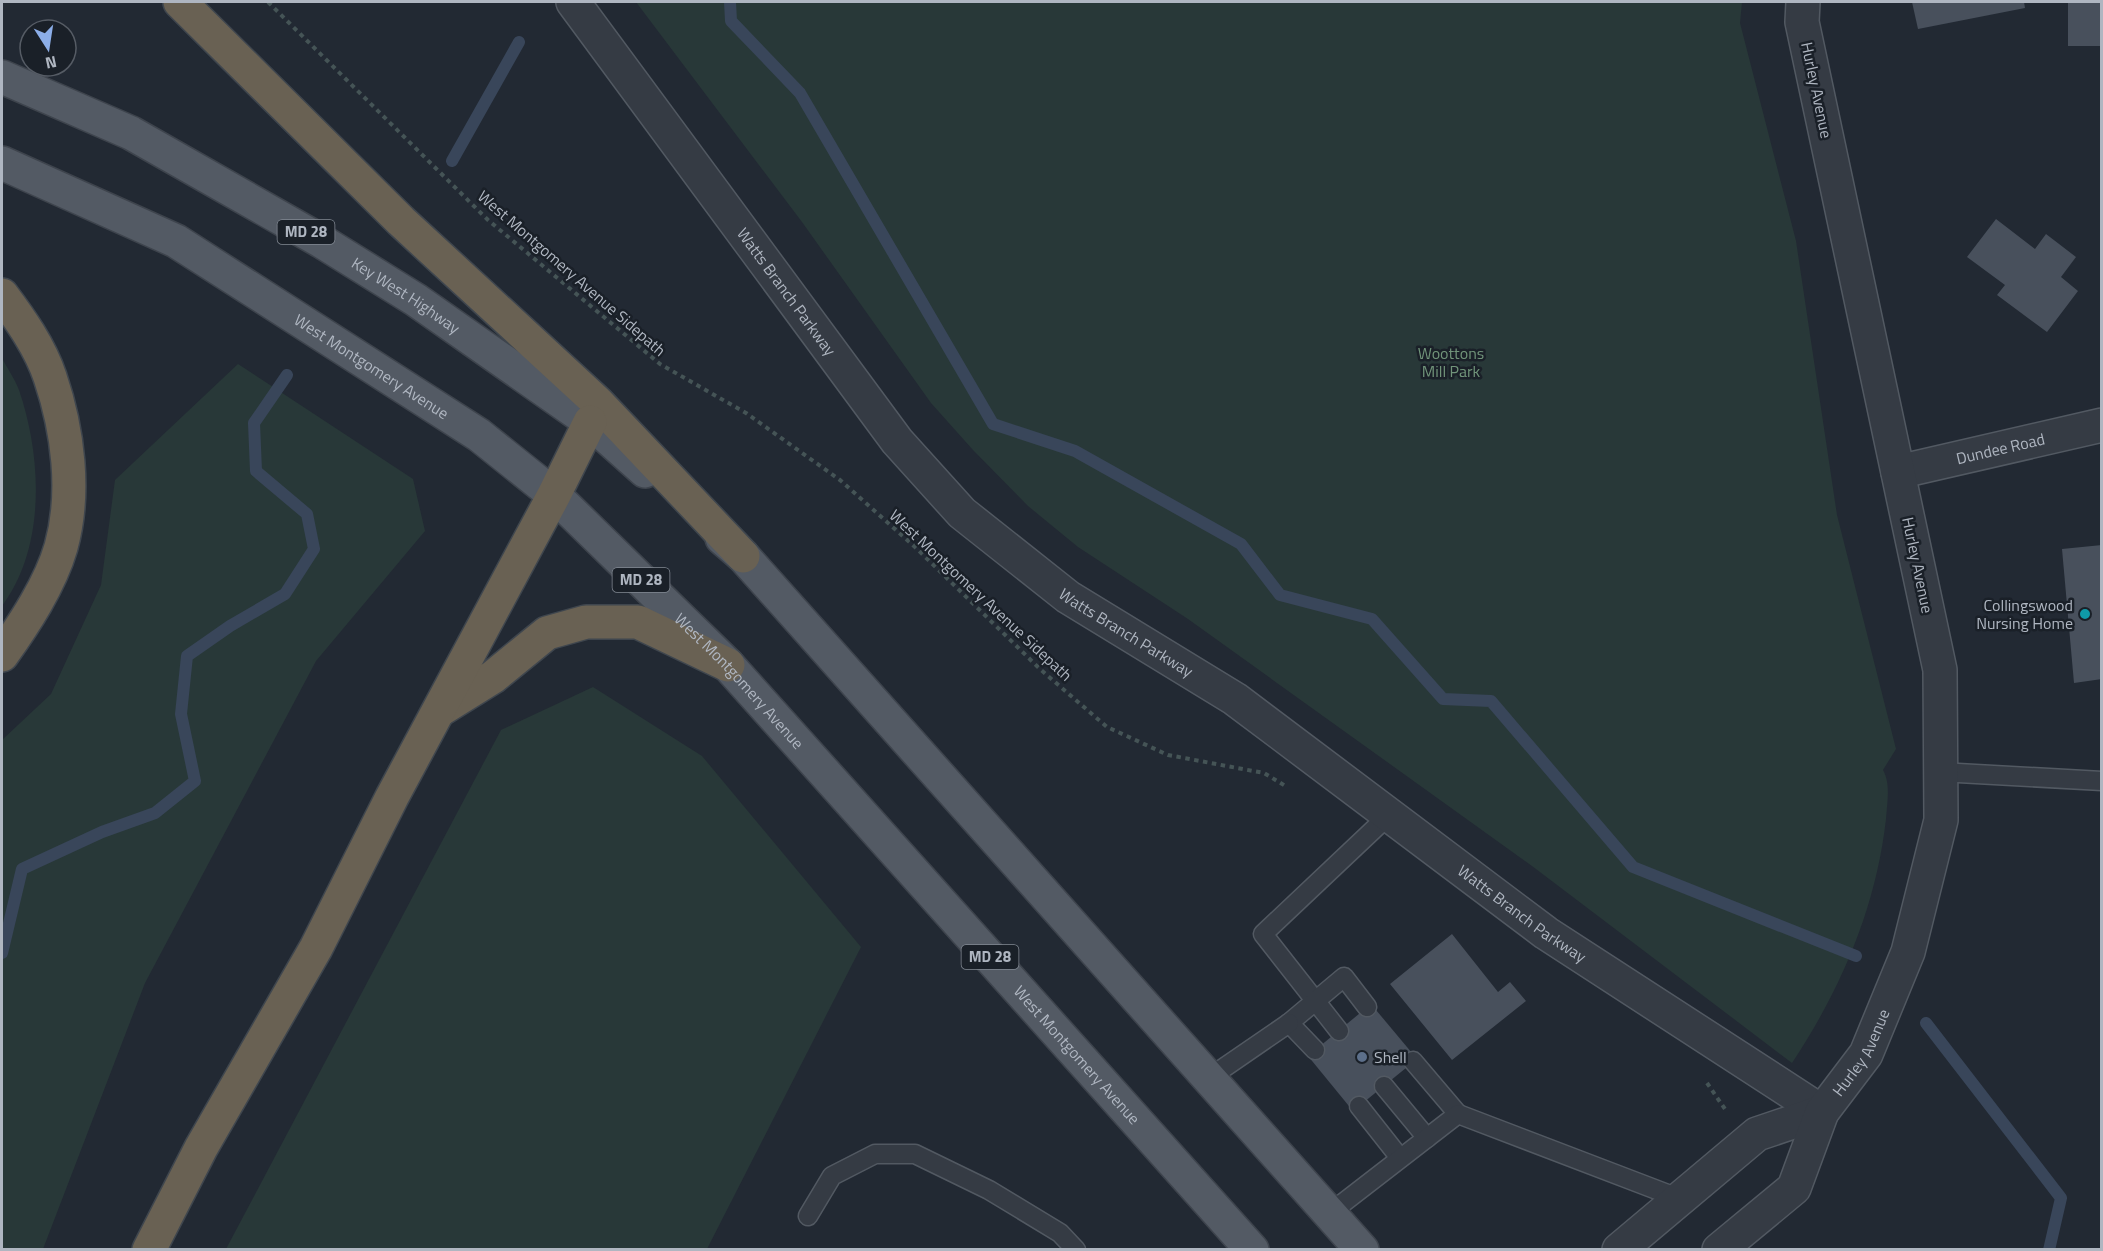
<svg xmlns="http://www.w3.org/2000/svg" width="2103" height="1251" viewBox="0 0 2103 1251" font-family="'Titillium Web',sans-serif">
	<style>
		.green { fill: #283838 }
		.lines { fill: none; stroke-linecap: round; stroke-linejoin: round }
		.stream { stroke: #39465a; stroke-width: 12 }
		.building { fill: #48505c }
		.service-casing { stroke: #525962; stroke-width: 21 }
		.minor-casing { stroke: #525962; stroke-width: 36 }
		.tertiary-casing { stroke: #525962; stroke-width: 36 }
		.primary-casing { stroke: #3e444d; stroke-width: 36 }
		.motorway-casing { stroke: #3f464e; stroke-width: 36 }
		.path { stroke: #455456; stroke-width: 4; stroke-dasharray: 4.5 4.5; stroke-linecap: butt }
		.service { stroke: #353b44; stroke-width: 18 }
		.minor { stroke: #353b44; stroke-width: 33 }
		.tertiary { stroke: #353b44; stroke-width: 33 }
		.primary { stroke: #535a64; stroke-width: 33 }
		.motorway { stroke: #696153; stroke-width: 33 }
		.culture-dot { fill: #0f9aa8; stroke: #1a2028; stroke-width: 2 }
		.service-dot { fill: #5c6f8a; stroke: #1a2028; stroke-width: 2 }
		.labels { text-anchor: middle; stroke-width: 5; stroke-linejoin: round; paint-order: stroke }
		.shield { fill: #1a2028; stroke: #828993; stroke-width: 1.5 }
		.shield-label { font-size: 15px; font-weight: bold; fill: #afb6c1 }
		.street-label { font-size: 16px; fill: #afb6c1; stroke: #1a2028 }
		.park-label { font-size: 16px; fill: #71947a; stroke: #1a2028 }
		.poi-label { font-size: 16px; fill: #afb6c1; stroke: #1a2028; text-anchor: end }
	</style>
	<rect width="100%" height="100%" fill="#222933"/>
	<g class="green">
		<path d="M636,2h1106l-2,21 56,218 41,274 59,234 -13,21c8,14 4,33 3,49 -10,89 -45,170 -94,244l-260,-197 -344,-247 -110,-72 -50,-41 -55,-56 -42,-47 -129,-181z"/>
		<path d="M2,358c5,10 13,21 17,32 23,67 27,157 -17,216z"/>
		<polygon points="238,364 413,479 425,531 316,661 145,983 43,1249 2,1249 2,740 51,694 101,585 115,480"/>
		<polygon points="593,687 702,756 861,947 707,1249 226,1249 501,730"/>
	</g>
	<g class="lines">
		<g class="stream">
			<polyline points="730,2 731,21 800,93 993,424 1075,451 1241,544 1280,595 1372,619 1443,699 1491,701 1633,867 1856,956"/>
			<polyline points="452,161 519,42"/>
			<polyline points="2,953 22,869 102,832 155,813 195,781 181,714 187,656 230,626 285,594 314,549 307,514 256,471 254,423 287,375"/>
			<polyline points="1926,1023 2061,1198 2049,1250"/>
		</g>
	</g>
	<g class="building">
		<polygon points="1912,2 2024,2 2025,8 1918,29"/>
		<rect x="2068" y="2" width="34" height="44"/>
		<polygon points="1996,219 2035,249 2046,234 2076,257 2061,277 2078,291 2047,332 1997,295 2005,285 1967,257"/>
		<polygon points="2102,545 2102,679 2074,683 2062,549"/>
		<polygon points="1452,934 1498,992 1510,982 1526,1001 1452,1060 1390,984"/>
		<polygon points="1371,1004 1417,1059 1353,1111 1308,1056"/>
	</g>
	<g class="lines">
		<defs>
			<g id="service">
				<polyline points="1940,772 2102,781"/>
				<polyline points="1339,1031 1263,934 1389,815"/>
				<polyline points="1315,1050 1289,1023 1344,977 1367,1007"/>
				<polyline points="1413,1061 1458,1114"/>
				<polyline points="1209,1078 1289,1023"/>
				<polyline points="1384,1086 1427,1138"/>
				<polyline points="1359,1106 1400,1158"/>
				<polyline points="1330,1213 1458,1114 1678,1198"/>
				<polyline points="808,1216 832,1176 875,1154 915,1154 989,1190 1060,1233 1076,1250"/>
			</g>
			<g id="minor">
				<path id="s1" d="M1898,472l204,-47"/>
			</g>
			<g id="tertiary">
				<path id="s2" d="M573,2l324,439 65,72 106,84 167,102 311,234 276,179"/>
				<polyline points="1619,1250 1757,1134 1822,1112"/>
				<path id="s3" d="M1719,1250l75,-62 28,-76 44,-58 42,-102 33,-132 -1,-150 -138,-648 1,-20"/>
			</g>
			<g id="primary">
				<path id="s4" d="M2,77l129,56 190,108 95,59 174,122 55,49"/>
				<path id="s5" d="M2,163l174,78 303,194 75,60 174,170 524,585"/>
				<polyline points="722,538 743,556 1362,1250"/>
			</g>
			<g id="motorway">
				<polyline points="180,2 401,221 597,402 743,556"/>
				<path d="M2,295c18,24 38,52 48,82 18,53 26,116 11,170 -11,38 -37,77 -59,108"/>
				<polyline points="440,710 493,677 547,633 586,622 638,622 728,665"/>
				<polyline points="149,1250 201,1148 316,948 392,797 554,495 590,422"/>
			</g>
		</defs>
		<use href="#service" class="service-casing"/>
		<use href="#minor" class="minor-casing"/>
		<use href="#tertiary" class="tertiary-casing"/>
		<use href="#primary" class="primary-casing"/>
		<use href="#motorway" class="motorway-casing"/>
		<g class="path">
			<polyline points="268,2 488,220 660,364 746,413 840,480 915,547 1041,670 1107,727 1168,755 1264,773 1287,787"/>
			<polyline points="1707,1083 1727,1112"/>
		</g>
		<use href="#service" class="service"/>
		<use href="#minor" class="minor"/>
		<use href="#tertiary" class="tertiary"/>
		<use href="#primary" class="primary"/>
		<use href="#motorway" class="motorway"/>
	</g>
	<circle class="culture-dot" cx="2085" cy="614" r="6"/>
	<circle class="service-dot" cx="1362" cy="1057" r="6"/>
	<g class="labels">
		<g class="shield">
			<rect x="277.5" y="220" width="57" height="24" rx="4.5"/>
			<rect x="612.5" y="568" width="57" height="24" rx="4.5"/>
			<rect x="961.5" y="945" width="57" height="24" rx="4.5"/>
		</g>
		<g class="shield-label">
			<text x="306" y="237">MD 28</text>
			<text x="641" y="585">MD 28</text>
			<text x="990" y="962">MD 28</text>
		</g>
		<g class="street-label">
			<text transform="translate(1817 90) rotate(78)" y="6">Hurley Avenue</text>
			<text transform="translate(572 273) rotate(41)" y="6">West Montgomery Avenue Sidepath</text>
			<text dy="6" stroke="none"><textPath href="#s2" startOffset="360">Watts Branch Parkway</textPath></text>
			<text dy="6" stroke="none"><textPath href="#s4" startOffset="460">Key West Highway</textPath></text>
			<text dy="6" stroke="none"><textPath href="#s5" startOffset="423">West Montgomery Avenue</textPath></text>
			<text dy="6" stroke="none"><textPath href="#s1" startOffset="105">Dundee Road</textPath></text>
			<text transform="translate(1918 565) rotate(78)" y="6">Hurley Avenue</text>
			<text transform="translate(981 595) rotate(43)" y="6">West Montgomery Avenue Sidepath</text>
			<text dy="6" stroke="none"><textPath href="#s2" startOffset="846">Watts Branch Parkway</textPath></text>
			<text dy="6" stroke="none"><textPath href="#s5" startOffset="909">West Montgomery Avenue</textPath></text>
			<text dy="6" stroke="none"><textPath href="#s2" startOffset="1332">Watts Branch Parkway</textPath></text>
			<text dy="6" stroke="none"><textPath href="#s3" startOffset="250">Hurley Avenue</textPath></text>
			<text dy="6" stroke="none"><textPath href="#s5" startOffset="1413">West Montgomery Avenue</textPath></text>
		</g>
		<g class="park-label">
			<text x="1451" y="359">Woottons<tspan x="1451" dy="18">Mill Park</tspan></text>
		</g>
		<g class="poi-label">
			<text x="2073" y="611">Collingswood<tspan x="2073" dy="18">Nursing Home</tspan></text>
			<text x="1374" y="1063" text-anchor="start">Shell</text>
		</g>
	</g>
	<rect width="2103" height="1251" fill="none" stroke="#afb6c1" stroke-width="6"/>
	<g transform="translate(48 48) rotate(168)"><circle r="28" fill="#1a2028" stroke="#565c65" stroke-width="1.5"/>
	<path d="M0-4.5L10 22L0 15L-10 22Z" fill="#8caee8"/>
	<text y="-9" font-size="16" font-weight="bold" text-anchor="middle" fill="#afb6c1">N</text>
	</g>
</svg>
